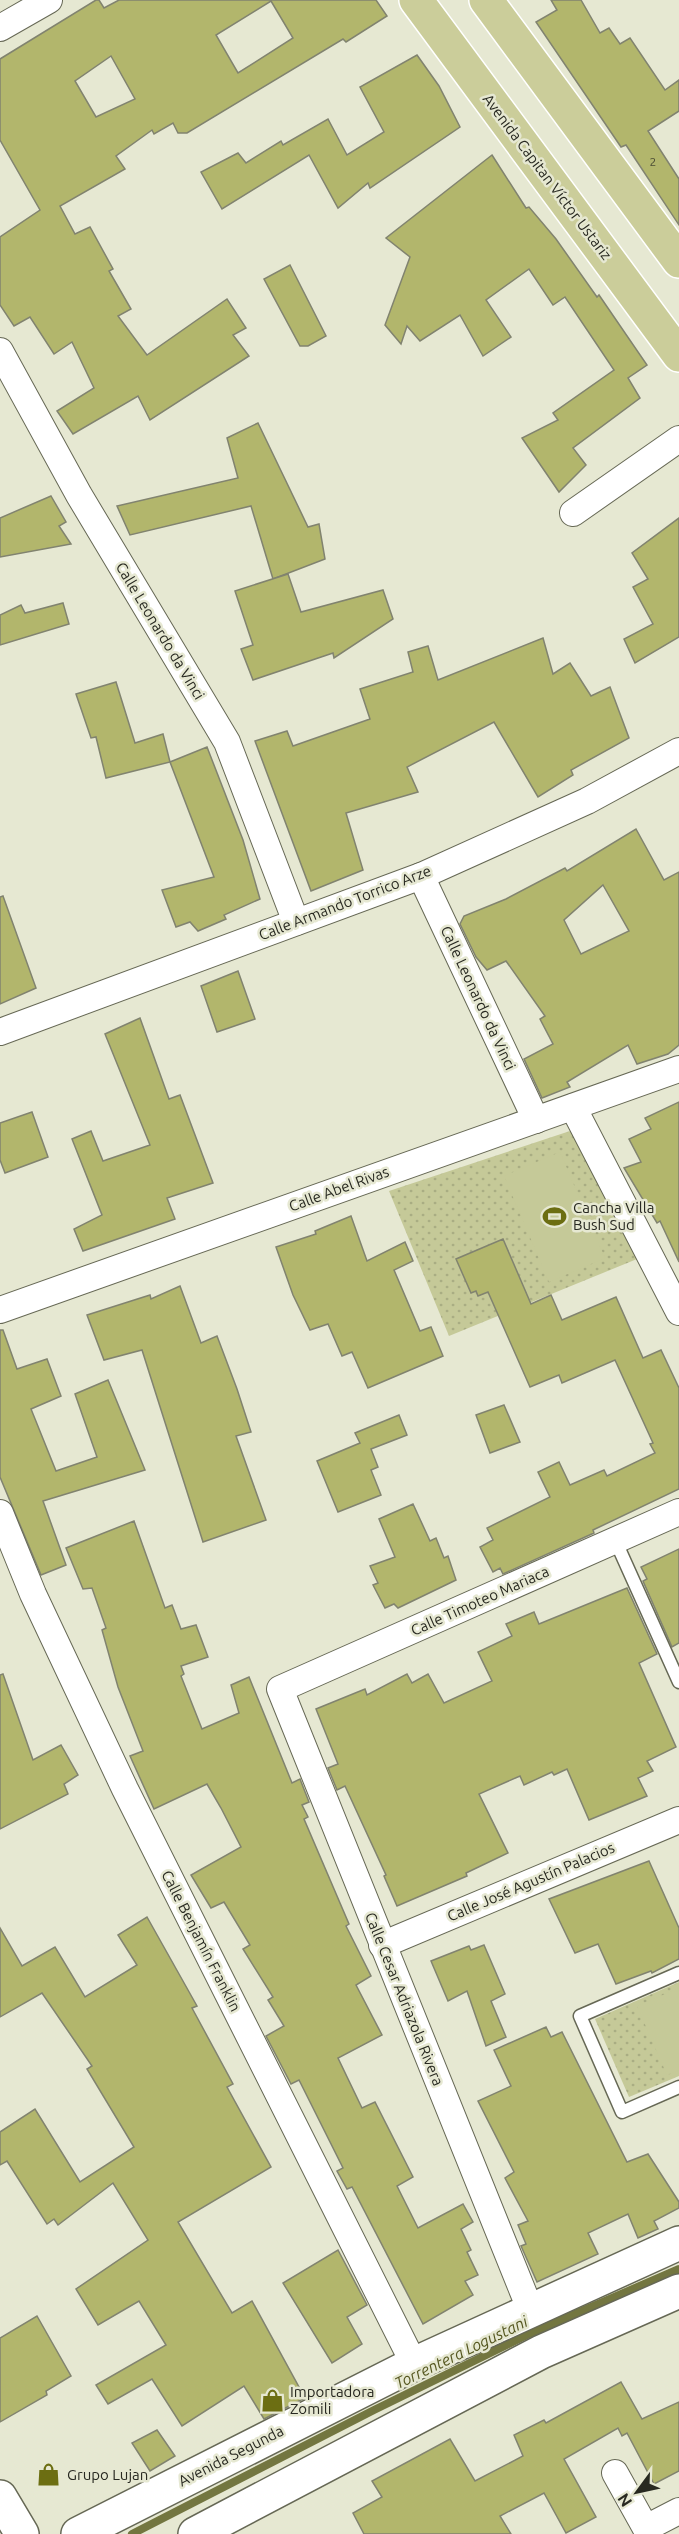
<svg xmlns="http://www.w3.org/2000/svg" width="679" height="2534" viewBox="0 0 679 2534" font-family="Ubuntu,sans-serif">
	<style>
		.park { fill: url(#park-dots) }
		.pitch { fill: #c5c998 }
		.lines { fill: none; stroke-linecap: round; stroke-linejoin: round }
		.stream { stroke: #737640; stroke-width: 8 }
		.building { fill: #b2b66c; stroke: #81836f; stroke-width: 1.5; fill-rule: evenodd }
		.lane-casing { stroke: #666855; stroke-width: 15 }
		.street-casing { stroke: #666855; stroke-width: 28 }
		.secondary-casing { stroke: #666855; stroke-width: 36 }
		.primary-casing { stroke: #fff; stroke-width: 36 }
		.lane { stroke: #fff; stroke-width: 12 }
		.street { stroke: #fff; stroke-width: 26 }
		.secondary { stroke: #fff; stroke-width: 33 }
		.primary { stroke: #cbcd9a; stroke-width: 33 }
		.labels { text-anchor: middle; stroke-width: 5; stroke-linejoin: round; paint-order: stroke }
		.number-label { font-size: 12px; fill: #4a4c34 }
		.street-label { font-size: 15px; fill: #282921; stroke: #e6e8d2 }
		.poi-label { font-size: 15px; fill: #282921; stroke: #e6e8d2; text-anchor: start }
		.water-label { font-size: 16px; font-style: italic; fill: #54561f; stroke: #e6e8d2 }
	</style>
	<defs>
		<pattern id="park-dots" width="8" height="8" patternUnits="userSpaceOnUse" patternTransform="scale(1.5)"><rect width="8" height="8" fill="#c5c998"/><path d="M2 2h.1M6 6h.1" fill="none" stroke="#a9ad83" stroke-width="1.8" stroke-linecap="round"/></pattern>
	</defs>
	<rect width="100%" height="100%" fill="#e6e8d2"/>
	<g class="park">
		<polygon points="570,1131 584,1145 637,1259 449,1336 389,1191"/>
		<polygon points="679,1982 679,2076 629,2097 595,2019"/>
	</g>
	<g class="pitch">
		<polygon points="560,1152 605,1258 549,1282 504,1176"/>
		<polygon points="679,1988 679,2070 667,2075 637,2006"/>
	</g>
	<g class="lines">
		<polyline class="stream" points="132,2534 374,2410 531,2333 679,2269"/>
	</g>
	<g class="building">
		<path d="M96,0h3l5,8 15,-8h257l11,16 -41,26 -3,-3 -156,94h-9l-5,-10 -19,11 -2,-4 -36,26 9,13 -65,37 15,28 15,-7 23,42 -4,2 22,38 -13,7 29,39 80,-56 19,29 -13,7 16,21 -99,64 -12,-24 -65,38 -16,-23 37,-23 -22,-46 -18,12 -24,-37 -16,9 -14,-21v-68l40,-27 -40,-70v-81zM271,1l22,37 -55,35 -22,-38zM111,56l24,43 -39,18 -21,-36z"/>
		<polygon points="551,0 581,0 600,33 609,28 620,44 630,38 665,90 679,80 679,111 648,131 679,179 679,225 626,145 621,147 536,22 557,10"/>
		<polygon points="417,55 439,86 460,127 370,188 368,183 338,208 309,155 222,209 201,172 238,153 246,163 281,141 283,145 328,119 347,155 384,132 360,87"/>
		<polygon points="492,155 526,208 529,207 556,239 597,297 599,295 647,365 628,378 640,398 573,448 586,465 559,492 522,438 558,420 553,413 614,370 565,297 553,305 529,269 486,300 511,337 483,356 460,315 420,341 407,326 401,344 385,325 410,257 386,238"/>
		<polygon points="290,265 326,336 308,346 300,346 264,279"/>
		<polygon points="258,423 308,527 319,524 325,559 273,579 251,506 130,535 117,506 238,478 227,438"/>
		<polygon points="51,496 66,522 59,526 71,544 0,557 0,518"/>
		<polygon points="679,518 679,637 635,663 624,639 653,624 633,587 648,579 632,553"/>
		<polygon points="288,574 301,612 383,590 393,619 334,658 333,653 253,680 241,649 253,645 235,591"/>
		<polygon points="63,603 69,624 0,645 0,615 21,605 25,613"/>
		<polygon points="543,638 553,674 570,663 591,696 610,687 629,738 571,770 573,775 538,797 494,722 407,767 418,792 346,813 363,870 311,891 255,741 287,731 293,746 370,719 360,689 413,672 408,652 428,646 438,680"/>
		<polygon points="116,682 135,743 163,734 170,762 106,778 96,737 91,738 76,694"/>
		<polygon points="207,747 243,840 260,899 224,915 226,919 198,931 190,922 176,927 162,890 214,877 170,762"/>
		<path d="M636,829l28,51 15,-8v173l-11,9 -31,10 -9,-19 -61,37 3,5 -28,11 -18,-39 29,-15 -13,-25 5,-3 -39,-55 -19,9 -11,-13 -16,-33 4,-8 42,-17 59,-31 2,3zM603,885l26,46 -48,23 -17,-34z"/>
		<polygon points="3,896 36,988 0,1004 0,897"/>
		<polygon points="238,971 255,1019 217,1032 201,986"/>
		<polygon points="140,1018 169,1099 180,1095 213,1183 167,1198 175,1219 83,1251 74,1229 102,1215 72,1139 91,1131 103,1161 150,1145 105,1034"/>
		<polygon points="679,1102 679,1262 660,1221 657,1223 624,1168 641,1162 629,1139 651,1129 645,1118"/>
		<polygon points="32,1112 48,1157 5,1173 0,1160 0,1123"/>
		<polygon points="351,1216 367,1261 405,1242 413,1261 394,1270 420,1331 431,1327 443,1356 368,1388 352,1352 342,1356 328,1324 310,1330 293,1295 276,1247 316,1234 315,1231"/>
		<polygon points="503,1239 531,1304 551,1295 562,1320 616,1297 643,1358 661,1350 679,1388 679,1489 593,1530 594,1533 503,1574 500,1568 493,1572 480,1547 493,1540 487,1528 550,1497 538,1472 559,1462 570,1485 604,1470 607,1476 655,1453 650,1444 653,1443 615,1360 562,1383 559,1375 530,1387 488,1292 478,1296 476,1291 471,1293 456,1259"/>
		<polygon points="180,1286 201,1343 217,1336 237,1389 251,1432 236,1436 266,1520 203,1542 142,1350 104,1360 87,1315 150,1295 151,1299"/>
		<polygon points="0,1330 3,1330 17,1369 47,1359 61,1396 31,1409 56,1471 97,1457 75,1394 108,1380 145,1470 43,1501 66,1565 41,1575 0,1477"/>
		<polygon points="504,1405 520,1442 490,1453 476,1415"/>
		<polygon points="399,1415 407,1435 371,1449 378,1467 371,1470 381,1495 338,1512 317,1461 360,1443 355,1433"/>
		<polygon points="413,1504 430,1541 436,1538 444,1558 448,1556 456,1580 398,1608 394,1604 385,1608 373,1585 378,1583 370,1566 395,1557 379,1519"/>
		<polygon points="134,1521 165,1608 172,1605 181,1629 196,1625 208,1657 181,1666 184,1674 181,1676 202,1729 239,1713 231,1685 249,1677 292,1783 300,1779 309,1802 302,1805 308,1817 304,1819 349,1924 346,1926 371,1976 356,1985 382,2035 338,2058 362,2108 375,2102 413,2177 397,2186 418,2228 463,2204 473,2222 461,2229 471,2250 467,2252 478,2275 465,2281 473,2295 423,2324 352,2187 347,2189 337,2171 343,2168 299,2080 291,2084 266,2036 284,2026 268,2000 273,1997 243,1949 250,1945 224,1902 211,1908 191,1875 241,1847 221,1808 207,1784 154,1809 130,1756 143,1751 118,1687 102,1630 106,1628 92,1588 83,1589 66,1548"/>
		<polygon points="679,1549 679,1643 672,1647 643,1581 647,1579 641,1567"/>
		<polygon points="627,1588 657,1654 639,1663 676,1747 647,1761 653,1771 638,1778 647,1796 589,1820 567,1769 554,1775 552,1772 524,1785 520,1776 479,1794 508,1853 466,1873 467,1876 397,1906 384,1876 386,1875 345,1786 337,1790 328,1768 338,1764 316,1709 365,1689 367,1695 407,1674 412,1683 428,1674 444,1703 492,1681 478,1652 512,1636 506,1624 534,1612 539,1624"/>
		<polygon points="3,1674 33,1760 61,1745 78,1775 64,1784 68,1794 0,1829 0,1675"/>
		<polygon points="649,1861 679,1928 679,1959 652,1973 651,1971 616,1984 598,1944 575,1953 549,1899"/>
		<polygon points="147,1917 197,2006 192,2008 233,2084 227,2087 271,2167 178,2222 232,2313 252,2301 305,2398 264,2419 244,2386 182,2426 152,2379 108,2404 96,2385 166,2345 139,2301 98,2325 76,2289 148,2240 113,2183 58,2225 54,2219 47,2224 7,2161 0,2165 0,2132 35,2109 80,2182 134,2147 87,2069 92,2066 42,1993 0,2017 0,1928 22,1966 55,1947 85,1997 137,1965 118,1935"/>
		<polygon points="484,1945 505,1994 491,2001 506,2037 486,2046 467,1991 448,2001 431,1961 469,1946 471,1950"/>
		<polygon points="546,2027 551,2037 562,2032 627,2162 648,2154 679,2202 679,2208 654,2221 658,2229 638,2238 628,2214 588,2233 598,2254 537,2282 521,2246 526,2244 518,2225 528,2221 505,2178 514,2172 478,2101 511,2086 494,2050"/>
		<polygon points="338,2250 367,2305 347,2317 362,2344 332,2363 283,2283"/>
		<polygon points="37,2316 71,2376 46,2391 47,2395 0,2422 0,2338"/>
		<polygon points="621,2382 642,2419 679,2402 679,2471 654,2484 627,2433 622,2436 618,2428 564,2459 596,2517 566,2533 544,2493 500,2516 511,2534 364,2534 353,2513 382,2497 372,2481 450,2439 475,2481 523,2456 514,2435 544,2420 546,2423"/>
		<polygon points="157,2430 175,2456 150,2471 132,2443"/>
	</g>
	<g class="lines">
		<defs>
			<g id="lane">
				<polyline points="616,1542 679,1682"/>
				<polyline points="679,1973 580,2016 622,2112 679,2087"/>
			</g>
			<g id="street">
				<polyline points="0,28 49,0"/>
				<polyline points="0,351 79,495 227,742 296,922"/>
				<polyline points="573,513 679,439"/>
				<polyline points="421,876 536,1120"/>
				<polyline points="0,1032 421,876 587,801 679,751"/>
				<polyline points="573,1107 679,1312"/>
				<polyline points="0,1310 679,1069"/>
				<polyline points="0,1513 33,1594 125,1789 414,2364"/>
				<polyline points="382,1945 679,1820"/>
				<polyline points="530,2309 280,1689 679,1512"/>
				<polyline points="615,2473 649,2534"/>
				<polyline points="646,2528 679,2511"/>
			</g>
			<g id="secondary">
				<polyline points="0,2497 22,2534"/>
				<polyline points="78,2534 414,2364 679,2243"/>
				<polyline points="195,2534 541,2352 679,2291"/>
			</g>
			<g id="primary">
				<polyline points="416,0 679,355"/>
				<polyline points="486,0 679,261"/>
			</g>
		</defs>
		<use href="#lane" class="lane-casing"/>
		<use href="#street" class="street-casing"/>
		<use href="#secondary" class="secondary-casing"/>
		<use href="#primary" class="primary-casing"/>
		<use href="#lane" class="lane"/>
		<use href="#street" class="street"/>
		<use href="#secondary" class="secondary"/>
		<use href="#primary" class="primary"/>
	</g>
	<defs>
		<symbol id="stadium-bare" viewBox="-9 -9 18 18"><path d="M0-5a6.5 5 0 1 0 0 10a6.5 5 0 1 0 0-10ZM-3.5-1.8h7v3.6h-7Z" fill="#6c6e12" stroke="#e6e8d2" stroke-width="2.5" paint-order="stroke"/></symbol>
		<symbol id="shop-bare" viewBox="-9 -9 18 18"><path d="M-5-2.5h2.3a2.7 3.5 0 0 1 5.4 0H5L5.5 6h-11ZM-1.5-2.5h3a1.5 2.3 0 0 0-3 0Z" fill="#6c6e12" stroke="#e6e8d2" stroke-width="2.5" paint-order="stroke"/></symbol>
	</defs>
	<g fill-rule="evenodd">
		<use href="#stadium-bare" x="538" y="1200" width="33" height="33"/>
		<use href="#shop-bare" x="256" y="2384" width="33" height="33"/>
		<use href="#shop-bare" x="32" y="2458" width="33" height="33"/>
	</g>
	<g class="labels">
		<g class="number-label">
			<text x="653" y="166">2</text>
		</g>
		<g class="street-label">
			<text transform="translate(547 177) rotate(53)" y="5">Avenida Capitan Víctor Ustariz</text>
			<text transform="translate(160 631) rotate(59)" y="5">Calle Leonardo da Vinci</text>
			<text transform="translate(345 903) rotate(-21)" y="5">Calle Armando Torrico Arze</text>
			<text transform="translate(478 998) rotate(65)" y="5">Calle Leonardo da Vinci</text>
			<text transform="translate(339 1189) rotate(-20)" y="5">Calle Abel Rivas</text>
			<text transform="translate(480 1601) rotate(-24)" y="5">Calle Timoteo Mariaca</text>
			<text transform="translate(531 1882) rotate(-23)" y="5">Calle José Agustín Palacios</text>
			<text transform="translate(201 1941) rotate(63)" y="5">Calle Benjamín Franklin</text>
			<text transform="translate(404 1999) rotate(68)" y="5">Calle Cesar Adriazola Rivera</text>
			<text transform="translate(231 2456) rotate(-27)" y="5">Avenida Segunda</text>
		</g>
		<g class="poi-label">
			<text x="573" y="1213">Cancha Villa<tspan x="573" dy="17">Bush Sud</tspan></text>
			<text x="290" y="2397">Importadora<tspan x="290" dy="17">Zomili</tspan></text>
			<text x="67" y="2480">Grupo Lujan</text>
		</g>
		<g class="water-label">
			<text transform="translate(461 2352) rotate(-26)" y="6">Torrentera Logustani</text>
		</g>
	</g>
	<g transform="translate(637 2492) rotate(237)" stroke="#e6e8d2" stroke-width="4.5" paint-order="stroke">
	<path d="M0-4.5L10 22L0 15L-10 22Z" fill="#282921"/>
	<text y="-9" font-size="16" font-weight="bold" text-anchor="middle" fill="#282921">N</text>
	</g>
</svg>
